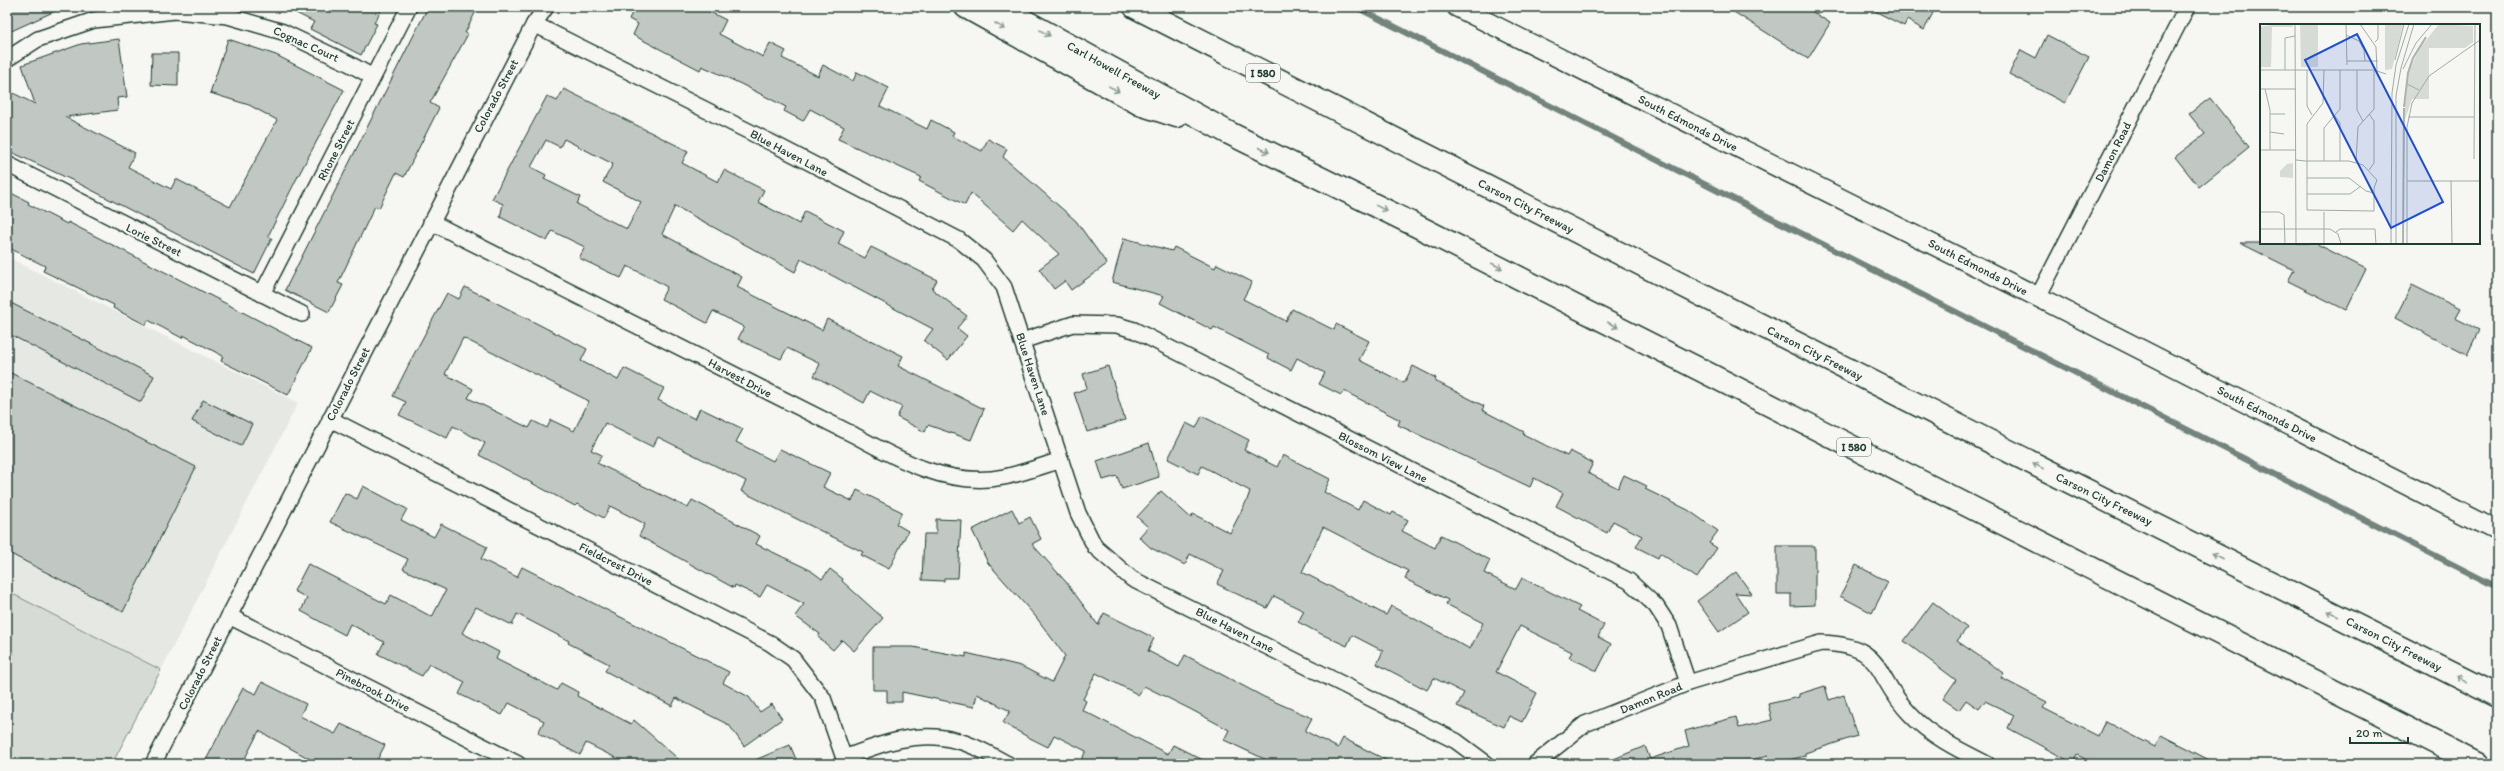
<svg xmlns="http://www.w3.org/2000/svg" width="2504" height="771" viewBox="0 0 2504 771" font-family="Itim,sans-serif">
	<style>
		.built { fill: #e6e8e4 }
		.green { fill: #d6dbd6; stroke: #7a8c85 }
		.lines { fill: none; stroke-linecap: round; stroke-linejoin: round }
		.stream { stroke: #72847d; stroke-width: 6 }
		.building { fill: #c1c8c3; stroke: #1f3d34; fill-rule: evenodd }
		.minor-casing { stroke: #1f3d34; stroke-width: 18 }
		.tertiary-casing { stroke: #1f3d34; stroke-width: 22 }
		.motorway-casing { stroke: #1f3d34; stroke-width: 25 }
		.minor { stroke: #f6f6f2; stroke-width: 15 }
		.tertiary { stroke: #f6f6f2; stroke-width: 19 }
		.motorway { stroke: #f6f6f2; stroke-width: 22 }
		.oneway { stroke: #8a9a93 }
		.labels { text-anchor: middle; stroke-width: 4; stroke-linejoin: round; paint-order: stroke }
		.shield { fill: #f6f6f2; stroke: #60746d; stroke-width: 1 }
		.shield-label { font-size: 11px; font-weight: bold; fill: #1f3d34 }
		.street-label { font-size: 12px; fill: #1f3d34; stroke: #f6f6f2 }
		.inset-river { fill: none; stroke: #aab3ae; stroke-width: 2 }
		.inset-road { fill: none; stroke: #a0aca6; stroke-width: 1 }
		.view { fill: #1d4ed8; fill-opacity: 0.15; stroke: #1d4ed8; stroke-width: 2 }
		.inset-edge { fill: none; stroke: #1f3d34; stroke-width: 2 }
	</style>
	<rect width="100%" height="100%" fill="#f6f6f2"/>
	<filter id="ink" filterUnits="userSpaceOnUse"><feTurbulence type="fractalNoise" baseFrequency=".025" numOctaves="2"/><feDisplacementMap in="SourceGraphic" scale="8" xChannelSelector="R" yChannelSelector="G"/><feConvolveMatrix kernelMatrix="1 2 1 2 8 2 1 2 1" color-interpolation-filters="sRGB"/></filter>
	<g filter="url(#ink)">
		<polygon class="built" points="7,257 298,403 161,670 7,591"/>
		<polygon class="green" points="7,591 161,670 112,764 7,764"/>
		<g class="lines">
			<polyline class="stream" points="1356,7 2497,587"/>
		</g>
		<g class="building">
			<polygon points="7,7 64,7 7,33"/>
			<polygon points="284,7 383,7 374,23 377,24 361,55 310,29 314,22"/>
			<polygon points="428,7 478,7 465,33 468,34 430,103 439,108 404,177 396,173 379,208 375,206 338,283 343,285 329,312 285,290"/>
			<polygon points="635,7 700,7 726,20 719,34 763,57 770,43 786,51 782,58 818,76 823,65 853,81 857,72 889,88 880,106 927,129 931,120 954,132 952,136 982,151 988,139 1007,149 1003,157 1076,221 1107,264 1071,290 1065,281 1054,289 1039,269 1059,254 1022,219 1013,230 971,193 965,205 919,181 921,177 838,139 844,127 810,109 803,121 784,111 786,107 741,84 702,66 700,70 633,35 638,24 629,19"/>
			<polygon points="1726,7 1805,7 1830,23 1808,59"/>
			<polygon points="1867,7 1936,7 1924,30 1907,20 1904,26"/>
			<polygon points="2047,35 2089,57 2065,103 2009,74 2021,50 2036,58"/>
			<polygon points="119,39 127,97 117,98 118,110 65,117 135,153 128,167 171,189 176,179 230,207 277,120 249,105 210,93 228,39 276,55 344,90 296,180 268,236 272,238 254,274 76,182 7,150 7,90 35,104 22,65 81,44"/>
			<polygon points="152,53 178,53 178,86 151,85"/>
			<path d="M564,89l124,62 -6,12 36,19 6,-12 40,20 -6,12 13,7 28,15 6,-13 39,20 -6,13 27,14 6,-11 66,33 -5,9 35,27 -10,12 10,8 -19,24 -24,-19 9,-12 -132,-70 -6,13 -120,-66 -13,28 80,43 -5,10 85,43 5,-11 44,22v-1l32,16 -5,10 86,43 -13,31 -43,-15 -3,7 -28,-15 5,-10 -32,-16 -6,12 -50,-27 6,-12 -33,-16 -6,11 -27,-12 -16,-8 6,-12 -31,-16 -6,12 -46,-24 6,-12 -12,-7 -28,-14 -6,12 -42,-20 6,-11 -33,-16 -5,10 -47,-24 3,-13 -11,-5 55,-103 10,5zM564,139l49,25 -10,18 38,20 -14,27 -50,-25 3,-7 -36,-18 2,-4 -15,-8 15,-27 14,7z"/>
			<polygon points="2210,98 2249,147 2199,187 2175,157 2205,134 2189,114"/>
			<polygon points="7,191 29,202 28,204 67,224 68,222 312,348 288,395 221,361 223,356 183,335 182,338 148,320 146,325 113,308 114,305 43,271 45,266 7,247"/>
			<polygon points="1124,238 1172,251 1174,247 1215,268 1217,264 1252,282 1243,299 1286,321 1292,309 1334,330 1336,324 1369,341 1359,360 1404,383 1413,366 1436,378 1435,381 1484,406 1482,410 1524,432 1523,434 1567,456 1570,451 1593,463 1588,473 1618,488 1624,475 1647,486 1645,489 1688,510 1718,531 1709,543 1717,548 1697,578 1660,553 1658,558 1636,547 1642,536 1613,521 1607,533 1556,506 1563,493 1534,478 1530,487 1398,425 1400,420 1344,391 1341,395 1319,384 1325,373 1297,358 1291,370 1268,358 1269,355 1214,327 1212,330 1160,303 1164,296 1112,282"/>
			<polygon points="2240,243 2315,243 2366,269 2346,310 2288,281 2294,270"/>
			<polygon points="2412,285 2460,309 2455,318 2479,330 2467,355 2395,318"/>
			<path d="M465,287l122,62 -6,12 37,19 6,-12 40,20 -6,12 37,19 5,-11 43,21 -7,13 37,19 7,-12 50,24 -7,14 29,14 5,-11 45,22 -6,12 12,7 -19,38 -28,-14 2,-3 -122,-61 5,-10 -88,-44 -5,10 -48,-24 -14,27 11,5 -5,8 91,45 4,-8 31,16 37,20 -4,8 54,26 12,9 8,-10 13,10 -1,2 41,37 -29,33 -12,-11 -9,10 -15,-13 2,-3 -25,-18 9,-12 -37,-19 -7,12 -25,-12 -1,3 -95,-52 6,-12 -35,-18 -6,12 -27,-14 -2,2 -96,-51 6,-12 -32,-17 -6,12 -48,-23 7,-13 -13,-6 20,-40 34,-63 12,6zM463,338l126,63 -15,30 -23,-11 -4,8 -14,-7 -4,7 -61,-30 5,-9 -28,-15z"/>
			<polygon points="7,301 154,376 141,402 7,333"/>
			<polygon points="1108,366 1125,420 1087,432 1074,393 1087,388 1083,374"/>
			<polygon points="7,371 196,467 123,612 7,552"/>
			<polygon points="203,400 252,424 241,446 192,421"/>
			<path d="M1202,416l47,24 -5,10 33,17 6,-12 47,24 -6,13 34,18 5,-10 28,15 2,-3 15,8 -6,11 33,17 6,-13 49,25 -6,13 32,16 6,-11 58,29 -3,4 27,14 -6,12 13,7 -14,27 -28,-14 3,-5 -52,-26 -24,46 41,21 -15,29 -13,-6 -5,11 -47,-21 7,-13 -30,-15 -7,12 -50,-26 6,-13 -31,-16 -5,11 -28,-13 -21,-11 6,-11 -30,-15 -7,12 -30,-14 -20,-10 7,-13 -34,-17 -5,11 -34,-17 -12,-11 9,-10 -11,-10 24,-26 30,27 2,-4 37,19 17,-33 3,-9 -48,-25 -4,8 -30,-15 18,-36 10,5zM1323,527l85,44 -3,8 43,21 -2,4 37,19 -13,26 -79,-43 -5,9 -84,-43z"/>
			<polygon points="1149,443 1159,477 1122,489 1117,476 1103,480 1097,461"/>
			<polygon points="363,486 407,509 401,520 434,537 441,524 487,547 481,559 517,577 522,567 729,672 723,683 749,697 760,712 772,704 782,719 744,746 729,725 676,698 672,706 605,671 609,664 568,643 569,641 517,614 512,625 476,607 462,633 499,652 496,659 557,690 561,683 578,692 577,696 631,724 634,720 684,764 628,764 586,743 580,755 538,733 544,721 509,703 502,715 459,694 465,682 429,664 422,676 378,654 384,642 350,624 345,635 328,626 301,611 307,598 294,591 308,564 386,604 391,595 432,617 446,590 403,569 408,559 330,522 345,493 357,499"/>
			<polygon points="1012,509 1019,523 1030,517 1041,539 1032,544 1066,582 1098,625 1104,613 1154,638 1148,651 1179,667 1185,655 1264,697 1312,718 1305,731 1338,748 1343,738 1394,764 1275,764 1224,740 1229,730 1190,709 1144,686 1139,695 1096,673 1083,699 1086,701 1082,710 1168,754 1173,745 1211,764 1079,764 1086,751 1054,735 1048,747 1028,737 1003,723 1010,711 977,694 974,707 902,692 902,702 887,702 887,690 873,690 873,647 913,647 966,657 966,653 1021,666 1052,682 1065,656 1036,617 988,563 972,530"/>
			<polygon points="936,519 961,520 958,578 944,578 944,581 922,580 924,534 936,534"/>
			<polygon points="1777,546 1815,546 1815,605 1791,606 1791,594 1777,594"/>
			<polygon points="1856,565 1888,582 1872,613 1840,596"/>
			<polygon points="1736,572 1752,594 1735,593 1748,612 1719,632 1697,601"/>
			<polygon points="1933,602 1967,628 1957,641 2004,673 2001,678 2047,702 2043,708 2098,736 2105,721 2155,747 2161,735 2217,764 2095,764 2077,755 2073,763 2008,728 2014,715 1985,701 1979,709 1966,700 1959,710 1943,699 1956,680 1904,641"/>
			<polygon points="262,682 306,704 300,716 335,734 341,724 385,745 375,764 319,764 259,731 242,764 204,764 243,688 256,694"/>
			<polygon points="1825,686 1829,700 1844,695 1857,736 1805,753 1805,756 1772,764 1770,764 1768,755 1741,764 1602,764 1645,746 1650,759 1689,746 1685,731 1736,717 1739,728 1772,720 1768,704 1799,697 1799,694"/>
			<polygon points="790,745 798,764 746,764"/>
		</g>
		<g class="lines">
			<defs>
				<g id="minor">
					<polyline points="534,24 774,144 959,240 984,260 1004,287 1078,513 1095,547 1132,579 1456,741 1487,764"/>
					<polyline points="7,59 38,39 94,20 175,11 228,16 283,32 348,63 373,77"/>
					<polyline points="7,164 302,314"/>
					<path d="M431,222l423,213c45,25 96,53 150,42 19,-4 38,-11 57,-17"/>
					<polyline points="262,294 409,7"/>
					<polyline points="2038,297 2187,7"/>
					<polyline points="1022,341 1073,324 1117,325 1134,330 1629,581 1656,606 1669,626 1688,683"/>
					<polyline points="330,419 770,643 793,659 823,698 846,764"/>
					<polyline points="229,616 518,764"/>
					<path d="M844,758c36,-14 75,-29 114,-17 17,4 34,15 50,23"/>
					<polyline points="153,764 534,24 546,7"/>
					<path d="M1535,764l50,-40 103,-41 133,-40c66,2 52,33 89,71 20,22 51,37 77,50"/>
				</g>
				<polyline id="tertiary" points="1457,7 2038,297 2497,531"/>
				<g id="motorway">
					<polyline points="966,7 1140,104 1177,116"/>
					<polyline points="999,7 1229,133 1417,226 2477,764"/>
					<polyline points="1135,7 2044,469 2497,696"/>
				</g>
			</defs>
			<use href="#minor" class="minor-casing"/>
			<use href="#tertiary" class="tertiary-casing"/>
			<use href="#motorway" class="motorway-casing"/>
			<use href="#minor" class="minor"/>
			<use href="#tertiary" class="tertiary"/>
			<use href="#motorway" class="motorway"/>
		</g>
		<defs><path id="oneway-shaft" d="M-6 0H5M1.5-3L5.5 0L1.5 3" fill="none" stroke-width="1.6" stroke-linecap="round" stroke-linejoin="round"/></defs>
		<g class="oneway">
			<use href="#oneway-shaft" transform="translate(1000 26) rotate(29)"/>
			<use href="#oneway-shaft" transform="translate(1045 33) rotate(29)"/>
			<use href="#oneway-shaft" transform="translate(1114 89) rotate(29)"/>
			<use href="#oneway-shaft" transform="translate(1264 150) rotate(26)"/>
			<use href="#oneway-shaft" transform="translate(1381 208) rotate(26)"/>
			<use href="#oneway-shaft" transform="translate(1497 266) rotate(27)"/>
			<use href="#oneway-shaft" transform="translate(1613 325) rotate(27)"/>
			<use href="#oneway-shaft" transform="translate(2038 466) rotate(-153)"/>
			<use href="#oneway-shaft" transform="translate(2217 556) rotate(-153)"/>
			<use href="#oneway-shaft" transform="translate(2333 614) rotate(-153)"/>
			<use href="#oneway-shaft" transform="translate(2462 679) rotate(-153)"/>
		</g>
	</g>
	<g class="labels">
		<g class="shield">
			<rect x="1246" y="64" width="34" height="18" rx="3"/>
			<rect x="1837" y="438" width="34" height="18" rx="3"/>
		</g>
		<g class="shield-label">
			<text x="1263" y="77">I 580</text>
			<text x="1854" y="451">I 580</text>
		</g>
		<g class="street-label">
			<text transform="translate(306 44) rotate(24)" y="4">Cognac Court</text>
			<text transform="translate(1114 70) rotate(29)" y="4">Carl Howell Freeway</text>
			<text transform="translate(496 96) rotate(-62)" y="4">Colorado Street</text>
			<text transform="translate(1688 123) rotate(27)" y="4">South Edmonds Drive</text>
			<text transform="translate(336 150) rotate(-63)" y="4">Rhone Street</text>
			<text transform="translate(2113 152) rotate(-63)" y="4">Damon Road</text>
			<text transform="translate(789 153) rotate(28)" y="4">Blue Haven Lane</text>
			<text transform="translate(1526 206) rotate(27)" y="4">Carson City Freeway</text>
			<text transform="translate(154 240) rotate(26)" y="4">Lorie Street</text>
			<text transform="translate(1978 267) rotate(27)" y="4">South Edmonds Drive</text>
			<text transform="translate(1815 353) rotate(27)" y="4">Carson City Freeway</text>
			<text transform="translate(1033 374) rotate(72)" y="4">Blue Haven Lane</text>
			<text transform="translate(740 378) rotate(28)" y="4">Harvest Drive</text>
			<text transform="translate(348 384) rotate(-63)" y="4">Colorado Street</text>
			<text transform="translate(2267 414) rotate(27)" y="4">South Edmonds Drive</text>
			<text transform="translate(1383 457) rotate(27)" y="4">Blossom View Lane</text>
			<text transform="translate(2104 499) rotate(26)" y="4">Carson City Freeway</text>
			<text transform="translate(616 564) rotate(27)" y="4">Fieldcrest Drive</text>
			<text transform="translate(1235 630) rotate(27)" y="4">Blue Haven Lane</text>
			<text transform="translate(2394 644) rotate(27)" y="4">Carson City Freeway</text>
			<text transform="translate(200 673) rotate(-63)" y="4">Colorado Street</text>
			<text transform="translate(373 690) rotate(27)" y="4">Pinebrook Drive</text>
			<text transform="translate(1651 698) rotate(-22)" y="4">Damon Road</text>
		</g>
	</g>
	<g transform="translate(2260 24)">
		<rect width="220" height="220" fill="#f6f6f2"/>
		<path d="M16,0h17v3h-21l-1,40h-11v-40zM40,0h18v43h-17zM125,0h18l-11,45 -7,1zM179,0l34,2v16l-8,6h-36v51h-17l-7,20v-25l4,-23 10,-22zM33,139v15l-13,-1v-6l7,-7z" fill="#d6dbd6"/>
		<path class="inset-river" d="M144,83l4,-34 5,-15 13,-21M143,220l1,-136"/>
		<path class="inset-road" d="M35,0l1,220M86,0l1,41M100,0l16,23 1,24M86,11l13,6 5,9 1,11M115,18l3,-3v-15M135,36l9,-36M87,37h31M143,45l13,-26 16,-19M0,46h114l12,4M25,46v-32l10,-2M47,46v36l5,9M97,46v40l6,11M147,60l12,6M0,65h36M5,65l5,21v40M10,90h15M75,92l5,7v38M148,93h66M10,108l14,2M0,126h36M214,135l1,-135M36,136l9,1h44l14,4 14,15 -3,8v23l-67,-1v-86l16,-21 1,-33M64,137v-33l16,-19v-39M96,138l2,-35 16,-18v-39M109,146l5,-7v-42l-5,-7M47,154h42l17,13 8,2M147,157h73M191,157l1,63M47,170h43l11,-8M0,188h19l5,3 1,29M0,205h70l8,5 3,10M76,208l4,-3h35l1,15M64,220v-32M131,220l1,-151 4,-28 13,-41M136,220v-148l5,-28 13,-44M147,220v-117l5,-24 17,-27 51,-36"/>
		<path class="view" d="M97,10l86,168 -52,26 -86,-168z"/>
		<rect width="220" height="220" class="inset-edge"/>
	</g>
	<rect width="2504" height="771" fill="none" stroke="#f6f6f2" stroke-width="24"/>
	<rect x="12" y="12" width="2480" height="747" fill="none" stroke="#1f3d34" stroke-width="1.5" filter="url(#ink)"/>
	<path d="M2350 737v6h58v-6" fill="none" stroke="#1f3d34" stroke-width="2"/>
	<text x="2356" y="737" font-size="12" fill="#1f3d34" stroke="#f6f6f2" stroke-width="3" paint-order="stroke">20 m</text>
</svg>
